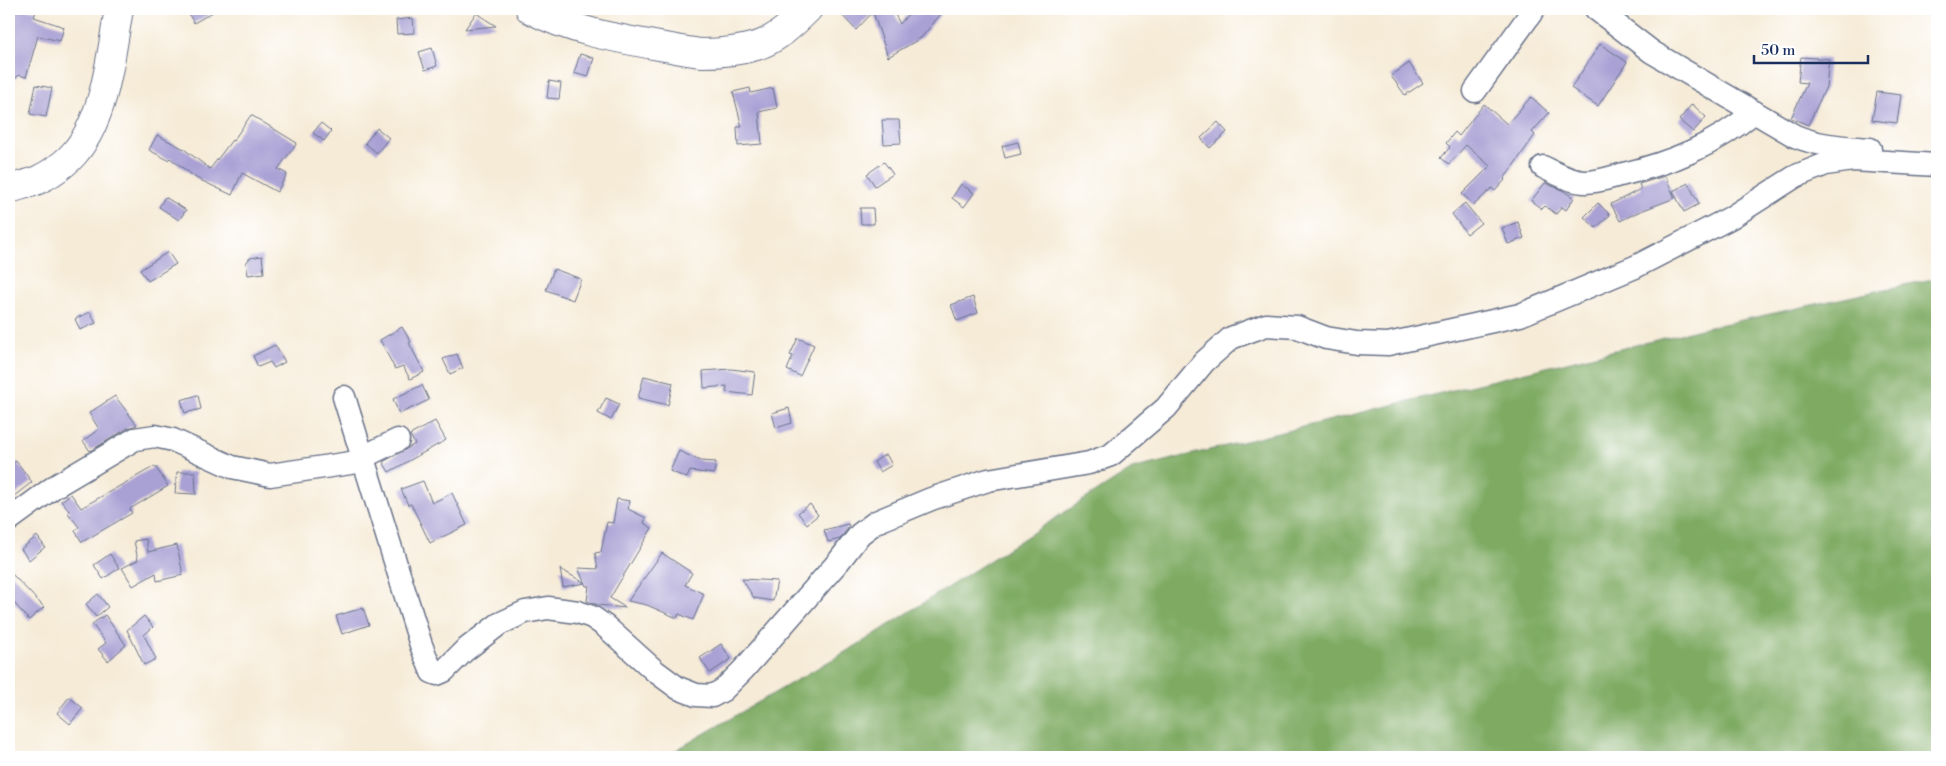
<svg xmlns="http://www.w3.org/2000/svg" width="1946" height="766" viewBox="0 0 1946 766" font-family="'Libre Bodoni',serif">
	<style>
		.forest { fill: #7eaa62; stroke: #4c6c60 }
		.building { fill: #a9a0d4 }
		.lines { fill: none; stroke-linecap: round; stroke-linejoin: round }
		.minor-casing { stroke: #687188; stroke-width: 25 }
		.highway-casing { stroke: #687188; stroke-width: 30 }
		.minor { stroke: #fff; stroke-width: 22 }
		.highway { stroke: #fff; stroke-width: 28 }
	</style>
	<rect width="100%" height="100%" fill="#fff"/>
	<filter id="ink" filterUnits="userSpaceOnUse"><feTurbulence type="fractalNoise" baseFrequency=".02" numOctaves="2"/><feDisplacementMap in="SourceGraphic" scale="10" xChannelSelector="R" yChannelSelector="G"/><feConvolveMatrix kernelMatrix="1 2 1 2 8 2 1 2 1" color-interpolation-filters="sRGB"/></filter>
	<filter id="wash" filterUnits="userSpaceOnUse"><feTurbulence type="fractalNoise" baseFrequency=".0096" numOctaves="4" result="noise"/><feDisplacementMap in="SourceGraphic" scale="20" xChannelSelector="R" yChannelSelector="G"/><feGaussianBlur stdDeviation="1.12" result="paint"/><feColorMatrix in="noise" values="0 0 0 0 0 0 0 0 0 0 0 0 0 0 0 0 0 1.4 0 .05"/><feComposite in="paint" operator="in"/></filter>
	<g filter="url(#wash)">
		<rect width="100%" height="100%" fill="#f6ebd7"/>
		<polygon class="forest" points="1937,278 1937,757 664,757 864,641 1132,469 1705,328"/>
		<g id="blocks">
			<g class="building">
				<polygon points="14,9 28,9 36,11 34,17 64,27 60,41 38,36 26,77 19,75 9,85 9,26"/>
				<polygon points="195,9 218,9 194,23 188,13"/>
				<polygon points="836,9 892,9 900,24 912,9 945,9 921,38 888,57 873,12 856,30"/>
				<polygon points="476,13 496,26 465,29"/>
				<polygon points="413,18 414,33 397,34 396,20"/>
				<polygon points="1600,44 1627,62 1598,106 1571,88"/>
				<polygon points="432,48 437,66 425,70 419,52"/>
				<polygon points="580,54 594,58 588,77 574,73"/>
				<polygon points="1801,57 1829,59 1826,87 1808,125 1791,118 1807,83 1798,82"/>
				<polygon points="1409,63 1423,83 1405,95 1391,76"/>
				<polygon points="549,81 561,83 559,99 547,98"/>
				<polygon points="36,85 52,88 46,117 30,114"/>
				<polygon points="750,88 751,93 773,88 777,108 759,112 762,144 738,146 737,127 742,127 733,92"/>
				<polygon points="1877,92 1901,95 1897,123 1872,120"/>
				<polygon points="1531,97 1549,113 1532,132 1535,135 1504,179 1505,180 1495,191 1492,188 1474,205 1462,194 1490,166 1466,145 1449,164 1441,158 1450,147 1446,143 1455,132 1459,136 1484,104 1507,124"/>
				<polygon points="1692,104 1706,117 1693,132 1679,120"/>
				<polygon points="251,115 297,143 278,169 287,174 277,192 242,173 232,195 196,178 170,158 168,160 149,150 157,135 184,149 210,169 232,140 233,141"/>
				<polygon points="882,120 899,120 901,143 884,144"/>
				<polygon points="1218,122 1227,132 1210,148 1201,138"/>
				<polygon points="321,123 331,131 324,141 313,133"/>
				<polygon points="377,128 389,138 377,153 365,143"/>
				<polygon points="1018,142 1021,154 1005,158 1002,146"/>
				<polygon points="884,162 893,174 875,186 867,174"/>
				<polygon points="1665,176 1675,198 1638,212 1620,221 1611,204 1641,189 1639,184"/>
				<polygon points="1545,183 1564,191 1574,198 1566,210 1562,207 1556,214 1545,206 1542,209 1531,201"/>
				<polygon points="1688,183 1699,204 1684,212 1673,191"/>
				<polygon points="961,184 974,193 964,207 952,198"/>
				<polygon points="165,197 186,210 179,220 159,207"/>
				<polygon points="1465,203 1481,223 1467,234 1452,214"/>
				<polygon points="1598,203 1610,215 1596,228 1584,217"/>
				<polygon points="860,208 873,208 874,224 861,224"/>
				<polygon points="1518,222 1524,238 1508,244 1502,228"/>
				<polygon points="168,252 176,264 148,281 140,270"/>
				<polygon points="262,256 264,273 248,275 246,263 250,258"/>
				<polygon points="554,269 581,279 573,300 546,290"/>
				<polygon points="973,297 978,313 957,321 951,305"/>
				<polygon points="90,312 96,323 80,330 75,319"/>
				<polygon points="402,327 411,342 409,343 424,372 410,379 403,366 395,369 380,340"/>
				<polygon points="798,338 814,345 800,376 787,370 793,356 790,355"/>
				<polygon points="275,345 285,362 274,368 270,362 258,367 253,356"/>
				<polygon points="457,354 463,368 450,374 443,359"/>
				<polygon points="731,369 755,372 752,395 726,392 727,386 704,388 703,371"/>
				<polygon points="644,376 673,383 668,405 638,398"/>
				<polygon points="422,385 429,400 399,414 393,399"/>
				<polygon points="198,395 201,409 185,413 181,400"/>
				<polygon points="115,396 137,425 128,428 90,451 83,441 99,429 89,413"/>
				<polygon points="606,398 619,404 611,420 598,413"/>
				<polygon points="789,408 792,423 776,428 772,413"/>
				<polygon points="435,421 446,440 389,472 383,462 415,444 410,435"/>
				<polygon points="679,451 701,461 716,462 714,474 690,471 687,478 670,471"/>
				<polygon points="886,454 892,465 880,472 874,462"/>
				<polygon points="16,461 32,482 9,500 9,466"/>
				<polygon points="155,466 168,486 130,509 132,513 82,542 75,531 79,527 68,513 69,511 61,501 71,494 81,508"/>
				<polygon points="177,472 195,472 196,494 175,493"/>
				<polygon points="423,481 432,503 452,493 467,525 430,543 411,504 408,505 401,489"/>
				<polygon points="617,499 630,501 628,509 646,518 644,523 652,528 610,598 626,608 598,605 587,601 589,586 586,586 578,568 598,569 595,553 601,552 607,522 613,523"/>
				<polygon points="810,504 818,515 807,524 798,513"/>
				<polygon points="848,524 849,527 840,539 828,542 824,530"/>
				<polygon points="37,536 45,547 29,560 21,549"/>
				<polygon points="146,539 148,552 177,545 183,575 157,581 156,573 133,586 122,568 138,560 134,541"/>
				<polygon points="662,553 692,573 685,585 704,594 693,620 679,614 677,618 647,605 628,601"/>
				<polygon points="110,554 119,568 103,579 94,565"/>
				<polygon points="560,569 585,583 563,587"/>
				<polygon points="9,571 44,607 29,620 9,597"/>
				<polygon points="742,579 777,581 773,601 754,598"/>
				<polygon points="98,594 108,607 96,617 86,604"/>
				<polygon points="363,608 369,625 342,634 336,616"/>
				<polygon points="105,615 126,645 108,661 98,649 106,643 92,624"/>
				<polygon points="144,616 153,627 144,635 156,659 144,665 127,630"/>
				<polygon points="721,644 731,659 710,673 700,658"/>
				<polygon points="69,697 83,708 70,724 57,713"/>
			</g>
		</g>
	</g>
	<g filter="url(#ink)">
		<use href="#blocks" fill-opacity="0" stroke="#687188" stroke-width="1"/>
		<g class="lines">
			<defs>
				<g id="minor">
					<path d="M1596,9l56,43 143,84c24,10 49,11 75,13"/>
					<polyline points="1475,91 1534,9"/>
					<path d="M1543,167c13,6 28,15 43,15 11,0 23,-4 34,-7 50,-12 94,-29 134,-63"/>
					<polyline points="344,397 421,645 432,672 437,674 444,671 464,651 499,624 525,612 548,608 578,612 592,617 605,626 655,671 678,688 696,695 712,696 723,690 743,670 839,561 860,534 876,522 931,499 988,480 1089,463 1111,455 1166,408 1204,362 1231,338 1266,325 1297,327 1326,338 1357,343 1388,344 1520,315 1635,267 1730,218 1796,176 1826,164 1853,160 1937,165"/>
					<polyline points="363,457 398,440"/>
					<polyline points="9,520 54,487 135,439 155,436 173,440 232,467 270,475 364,461"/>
				</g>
				<g id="highway">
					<path d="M530,9c40,22 90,30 135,38 12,2 25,5 38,6 18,0 36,-2 53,-7 20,-6 37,-22 52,-37"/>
					<path d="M9,189c9,-3 20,-5 29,-9 13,-6 30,-18 39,-30 29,-36 34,-97 42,-141"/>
				</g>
			</defs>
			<use href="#minor" class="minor-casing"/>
			<use href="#highway" class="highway-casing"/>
			<use href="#minor" class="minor"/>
			<use href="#highway" class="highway"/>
		</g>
	</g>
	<rect width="1946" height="766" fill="none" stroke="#fff" stroke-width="30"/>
	<path d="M1754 55v8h114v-8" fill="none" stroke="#1b2f5e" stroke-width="2.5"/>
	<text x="1761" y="55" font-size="15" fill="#1b2f5e" stroke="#ffffff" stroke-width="4" paint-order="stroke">50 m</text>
</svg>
